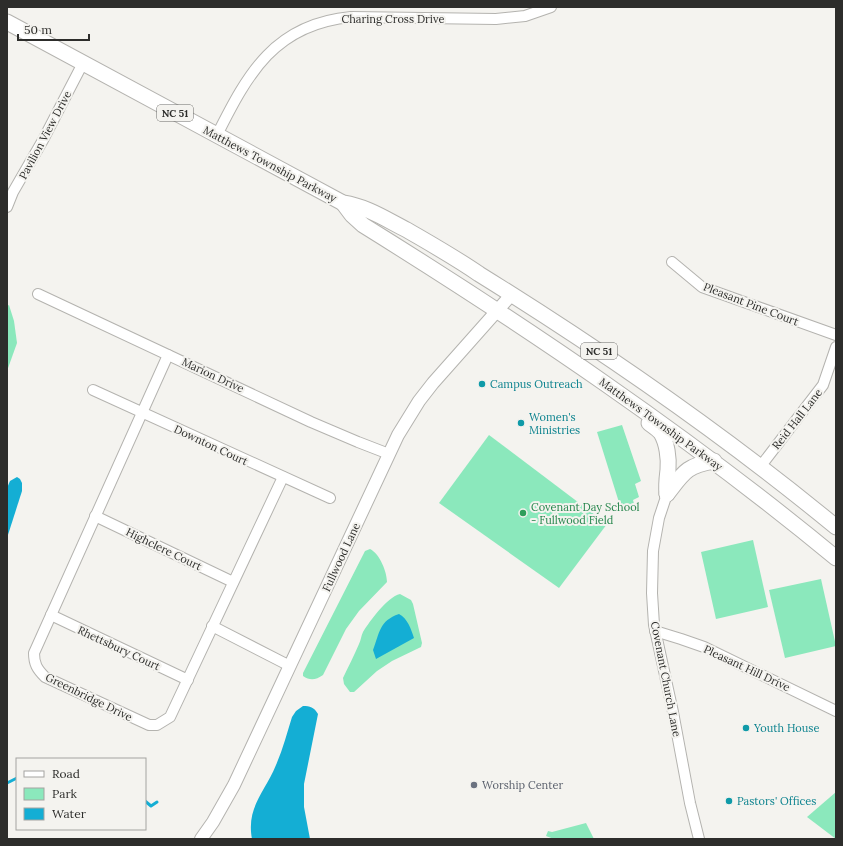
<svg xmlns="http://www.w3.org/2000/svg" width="843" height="846" viewBox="0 0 843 846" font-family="Lora,serif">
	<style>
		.green { fill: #8be8bc }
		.water { fill: #14aed4 }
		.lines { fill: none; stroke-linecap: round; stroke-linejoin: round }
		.stream { stroke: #14aed4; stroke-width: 3 }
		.minor-casing { stroke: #b4b3af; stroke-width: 12 }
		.tertiary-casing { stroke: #b4b3af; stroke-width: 14 }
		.primary-casing { stroke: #b4b3af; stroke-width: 17 }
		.minor { stroke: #fff; stroke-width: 10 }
		.tertiary { stroke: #fff; stroke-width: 12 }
		.primary { stroke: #fff; stroke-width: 15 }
		.culture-dot { fill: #0f9aa8; stroke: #f4f3ef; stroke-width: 1.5 }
		.leisure-dot { fill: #2e9e5b; stroke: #f4f3ef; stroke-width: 1.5 }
		.worship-dot { fill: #6b7280; stroke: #f4f3ef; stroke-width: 1.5 }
		.labels { text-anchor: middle; stroke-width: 4; stroke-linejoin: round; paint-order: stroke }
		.shield { fill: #f4f3ef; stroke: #696866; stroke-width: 1 }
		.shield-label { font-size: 10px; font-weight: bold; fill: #2d2d2b }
		.street-label { font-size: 11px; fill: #2d2d2b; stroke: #f4f3ef }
		.culture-label { font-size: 11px; fill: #0d838f; stroke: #f4f3ef; text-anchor: start }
		.leisure-label { font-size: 11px; fill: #27864d; stroke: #f4f3ef; text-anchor: start }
		.worship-label { font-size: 11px; fill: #5b616d; stroke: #f4f3ef; text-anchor: start }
	</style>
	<rect width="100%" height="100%" fill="#f4f3ef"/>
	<g class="green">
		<polygon points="9,305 14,321 17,343 7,371 7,306"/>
		<polygon points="622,425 641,481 635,484 639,497 633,500 635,508 622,512 597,432"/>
		<polygon points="489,435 607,524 559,588 439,503"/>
		<polygon points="753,540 768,607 716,619 701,552"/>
		<path d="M370,549c10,5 17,23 17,33l-28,29 -13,18 -23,46c-7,5 -13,6 -20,1v-3l62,-122z"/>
		<polygon points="821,579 836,646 785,658 769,590"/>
		<path d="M400,594l11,6 2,4 9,39 -1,4 -29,14 -15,10 -23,21h-4l-6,-8 -1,-6c5,-11 11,-22 16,-34 2,-4 2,-8 4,-12 7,-11 24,-35 37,-38z"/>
		<polygon points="836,792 836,839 807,817"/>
		<polygon points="586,823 594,839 554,839 546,836 548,831 552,832"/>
	</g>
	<g class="water">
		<polygon points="17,477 20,479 22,483 22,491 7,538 7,488 10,481"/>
		<path d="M399,614c9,5 12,15 15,24l-38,21 -3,-9c7,-18 6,-29 26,-36z"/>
		<path d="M303,706c7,0 11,1 15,8l-14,70v23l6,32h-58c-6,-32 13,-47 24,-74 7,-16 11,-32 16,-48l4,-6z"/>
	</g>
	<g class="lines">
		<g class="stream">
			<polyline points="7,783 17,778"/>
			<polyline points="145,801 151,806 157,802"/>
		</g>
		<defs>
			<g id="minor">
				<path d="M217,135c31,-62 58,-111 134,-118l145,2 29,-3 26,-9"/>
				<polyline points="7,207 13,192 43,140 83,63"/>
				<polyline points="672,262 702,287 836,335"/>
				<polyline points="38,294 311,422 358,442 389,454"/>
				<path d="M168,355l-134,298c0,11 3,16 11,24l104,48h8l13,-8 113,-240"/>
				<polyline points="93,390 330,498"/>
				<polyline points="760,467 823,385 836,347"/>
				<polyline points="667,494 659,518 653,551 652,593 654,625 673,712 690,803 699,839"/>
				<polyline points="95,516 233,582"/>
				<polyline points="51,615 188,680"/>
				<polyline points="212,626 290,666"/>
				<polyline points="655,631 681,639 704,647 836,711"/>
			</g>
			<polyline id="tertiary" points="201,839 213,822 234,785 398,435 419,401 433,383 512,294"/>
			<g id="primary">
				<path d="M7,22l336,181c25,4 42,16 64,27 24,14 49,28 72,44 124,77 244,160 357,253"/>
				<path d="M343,203l9,12 11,10c164,102 324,210 473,333"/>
				<path d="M649,423c4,3 9,6 12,10 6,10 8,25 7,37 -1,8 -2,15 -1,24"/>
				<path d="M667,494c17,-22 19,-28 47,-33"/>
			</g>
		</defs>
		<use href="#minor" class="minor-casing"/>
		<use href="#tertiary" class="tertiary-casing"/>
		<use href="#primary" class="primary-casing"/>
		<use href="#minor" class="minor"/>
		<use href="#tertiary" class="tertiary"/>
		<use href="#primary" class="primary"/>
	</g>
	<g class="culture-dot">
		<circle cx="482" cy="384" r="4"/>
		<circle cx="521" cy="423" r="4"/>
		<circle cx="746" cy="728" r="4"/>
		<circle cx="729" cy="801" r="4"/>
	</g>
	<circle class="leisure-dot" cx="523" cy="513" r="4"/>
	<circle class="worship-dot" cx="474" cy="785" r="4"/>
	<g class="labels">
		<g class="shield">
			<rect x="157" y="105" width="36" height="16" rx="3"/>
			<rect x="581" y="343" width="36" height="16" rx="3"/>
		</g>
		<g class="shield-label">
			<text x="175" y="117">NC 51</text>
			<text x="599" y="355">NC 51</text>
		</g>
		<g class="street-label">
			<text x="393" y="23">Charing Cross Drive</text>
			<text transform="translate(45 135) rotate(-62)" y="4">Pavilion View Drive</text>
			<text transform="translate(270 164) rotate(28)" y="4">Matthews Township Parkway</text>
			<text transform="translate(751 304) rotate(21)" y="4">Pleasant Pine Court</text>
			<text transform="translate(213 375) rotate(25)" y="4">Marion Drive</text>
			<text transform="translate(797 419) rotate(-52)" y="4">Reid Hall Lane</text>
			<text transform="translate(661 424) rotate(36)" y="4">Matthews Township Parkway</text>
			<text transform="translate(211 445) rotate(25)" y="4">Downton Court</text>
			<text transform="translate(164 549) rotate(26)" y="4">Highclere Court</text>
			<text transform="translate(341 557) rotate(-65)" y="4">Fullwood Lane</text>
			<text transform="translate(119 648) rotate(25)" y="4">Rhettsbury Court</text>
			<text transform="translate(747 668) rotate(25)" y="4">Pleasant Hill Drive</text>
			<text transform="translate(666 679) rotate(79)" y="4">Covenant Church Lane</text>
			<text transform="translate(89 697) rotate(26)" y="4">Greenbridge Drive</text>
		</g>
		<g class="culture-label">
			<text x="490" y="388">Campus Outreach</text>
			<text x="529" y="421">Women's<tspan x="529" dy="13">Ministries</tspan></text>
			<text x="754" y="732">Youth House</text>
			<text x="737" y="805">Pastors' Offices</text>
		</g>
		<g class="leisure-label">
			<text x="531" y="511">Covenant Day School<tspan x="531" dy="13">- Fullwood Field</tspan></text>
		</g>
		<g class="worship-label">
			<text x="482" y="789">Worship Center</text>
		</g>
	</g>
	<rect width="843" height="846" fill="none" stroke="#2d2d2b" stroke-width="16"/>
	<rect x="16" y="758" width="130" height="72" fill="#f4f3ef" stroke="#a4a4a1"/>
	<rect x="24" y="771" width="20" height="6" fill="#ffffff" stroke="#a4a4a1"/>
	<text x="52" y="778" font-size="12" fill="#2d2d2b">Road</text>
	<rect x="24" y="788" width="20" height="12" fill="#8be8bc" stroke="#a4a4a1"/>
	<text x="52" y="798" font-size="12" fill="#2d2d2b">Park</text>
	<rect x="24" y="808" width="20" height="12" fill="#14aed4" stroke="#a4a4a1"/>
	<text x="52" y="818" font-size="12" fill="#2d2d2b">Water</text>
	<path d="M18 34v6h71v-6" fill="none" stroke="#2d2d2b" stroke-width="2"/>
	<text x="24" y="34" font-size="12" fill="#2d2d2b" stroke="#f4f3ef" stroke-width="3" paint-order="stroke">50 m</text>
</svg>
